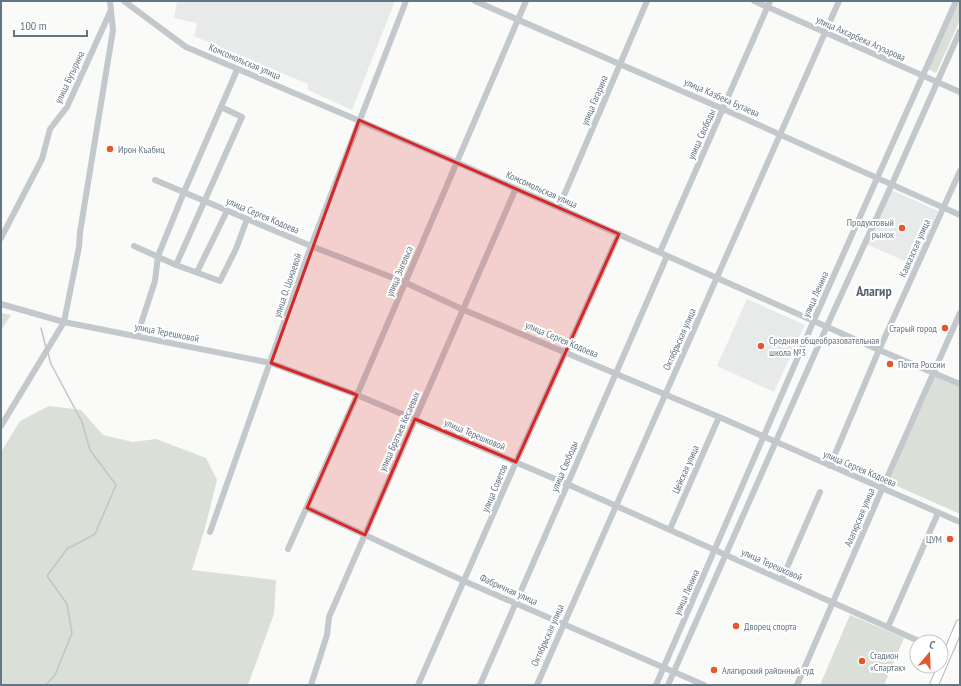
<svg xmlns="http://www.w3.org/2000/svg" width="961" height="686" viewBox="0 0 961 686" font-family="'PT Sans Narrow',sans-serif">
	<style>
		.built { fill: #e8e9e9 }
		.green { fill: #dadfd7 }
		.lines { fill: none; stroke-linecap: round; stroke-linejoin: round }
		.stream { stroke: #bbc7cb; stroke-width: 1.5 }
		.major-casing { stroke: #b5babe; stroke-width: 10 }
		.minor { stroke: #c3c8cc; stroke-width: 6 }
		.major { stroke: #fff; stroke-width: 8 }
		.marked { fill: #d62828; fill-opacity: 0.2; stroke: #d62828; stroke-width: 3; stroke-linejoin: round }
		.poi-dot { fill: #e4572e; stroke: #fff; stroke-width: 1.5 }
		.labels { text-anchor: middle; stroke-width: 4; stroke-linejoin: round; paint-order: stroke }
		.street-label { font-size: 10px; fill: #657683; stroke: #fff }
		.poi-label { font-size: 10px; fill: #657683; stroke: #fff; text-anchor: start }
		.district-label { font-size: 14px; font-weight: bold; fill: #57646e; stroke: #fff }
	</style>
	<rect width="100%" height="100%" fill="#fafaf8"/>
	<g class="built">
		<polygon points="177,1 395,1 352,110 308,90 308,84 194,36 197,23 174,18"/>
		<polygon points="891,190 938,211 914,265 866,244"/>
		<polygon points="747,299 805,325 774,392 717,366"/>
	</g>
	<g class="green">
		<polygon points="959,1 960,20 936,73 928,69"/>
		<polygon points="1,313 11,315 1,330"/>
		<polygon points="935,376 960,387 960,514 888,482"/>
		<polygon points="49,406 81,410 103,435 133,442 156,439 206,458 217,480 205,528 192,570 276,580 274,614 248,685 1,685 1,452 20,421"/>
		<polygon points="850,615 904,638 884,685 820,685"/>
	</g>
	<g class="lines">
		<g class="stream">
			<polyline points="41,328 46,348"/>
			<polyline points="46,685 55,675 72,633 67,604 47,576 67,549 95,534 116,485 90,450 82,422 51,364 48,353"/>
		</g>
		<defs>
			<polyline id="major" points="934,685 960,624"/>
		</defs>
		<use href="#major" class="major-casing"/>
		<g class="minor">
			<polyline points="124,1 186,47 456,162 879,350 960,384"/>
			<polyline points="475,1 723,109 960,215"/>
			<polyline points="754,1 960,92"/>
			<polyline points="155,180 311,246 404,282 464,310 719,417 960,522"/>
			<polyline points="559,207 647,1"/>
			<polyline points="1,238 42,159 50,129 67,107 111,10"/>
			<polyline points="134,246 176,265 220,281 236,249 247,219"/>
			<polyline points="660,252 770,1"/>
			<polyline points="176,265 242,117 221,107"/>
			<polyline points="197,272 227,211"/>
			<polyline points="1,304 64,322 271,363 357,395 567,484 921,642"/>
			<polyline points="137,336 155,281 158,256 184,192 237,70"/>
			<polyline points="1,426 64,322 79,247 80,232 113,30 110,1"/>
			<polyline points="830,466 879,350 960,171"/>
			<polyline points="307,508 464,581 704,685"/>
			<polyline points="670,529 719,417"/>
			<polyline points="210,532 311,246 406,1"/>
			<polyline points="288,549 357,395 526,1"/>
			<polyline points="782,579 820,492"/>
			<polyline points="888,627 938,513"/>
			<path d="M311,685l16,-50 2,-18c63,-143 126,-286 187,-429"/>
			<polyline points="418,685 516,462 619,234"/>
			<polyline points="480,685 667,256"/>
			<polyline points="537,685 839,1"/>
			<polyline points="656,685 814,320 956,1"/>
			<polyline points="668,685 827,326 892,184 960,31"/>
			<polyline points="797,685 882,489 960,313"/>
		</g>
		<use href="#major" class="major"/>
	</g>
	<path class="marked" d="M359,120l260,114 -103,228 -101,-43 -50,116 -58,-27 50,-113 -86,-32z"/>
	<g class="poi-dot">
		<circle cx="110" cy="149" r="4"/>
		<circle cx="902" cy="228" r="4"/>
		<circle cx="945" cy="328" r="4"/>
		<circle cx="761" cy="346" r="4"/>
		<circle cx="890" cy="364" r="4"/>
		<circle cx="950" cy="539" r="4"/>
		<circle cx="736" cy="626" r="4"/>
		<circle cx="862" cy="661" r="4"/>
		<circle cx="714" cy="670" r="4"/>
	</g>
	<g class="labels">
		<g class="street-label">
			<text transform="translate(861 38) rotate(24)" y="4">улица Ахсарбека Агузарова</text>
			<text transform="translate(245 61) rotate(23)" y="4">Комсомольская улица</text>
			<text transform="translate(69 77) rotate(-65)" y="4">улица Бутырина</text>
			<text transform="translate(722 97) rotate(24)" y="4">улица Казбека Бутаева</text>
			<text transform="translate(594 100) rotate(-67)" y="4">улица Гагарина</text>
			<text transform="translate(701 134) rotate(-66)" y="4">улица Свободы</text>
			<text transform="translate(542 189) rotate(24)" y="4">Комсомольская улица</text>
			<text transform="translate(263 215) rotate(23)" y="4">улица Сергея Кодоева</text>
			<text transform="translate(914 248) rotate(-66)" y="4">Кавказская улица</text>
			<text transform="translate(399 271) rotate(-67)" y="4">улица Энгельса</text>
			<text transform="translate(287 285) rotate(-71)" y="4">улица О. Цомаевой</text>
			<text transform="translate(815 294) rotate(-66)" y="4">улица Ленина</text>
			<text transform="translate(167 332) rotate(11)" y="4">улица Терешковой</text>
			<text transform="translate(562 339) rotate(23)" y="4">улица Сергея Кодоева</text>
			<text transform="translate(679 339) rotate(-66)" y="4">Октябрьская улица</text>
			<text transform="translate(399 431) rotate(-66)" y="4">улица Братьев Кесаевых</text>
			<text transform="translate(475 434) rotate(23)" y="4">улица Терешковой</text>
			<text transform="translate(564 466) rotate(-67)" y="4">улица Свободы</text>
			<text transform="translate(860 468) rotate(23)" y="4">улица Сергея Кодоева</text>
			<text transform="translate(685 469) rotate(-66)" y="4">Цейская улица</text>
			<text transform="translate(494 488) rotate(-67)" y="4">улица Советов</text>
			<text transform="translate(859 517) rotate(-67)" y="4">Алагирская улица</text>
			<text transform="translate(772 564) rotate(24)" y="4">улица Терешковой</text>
			<text transform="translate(509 589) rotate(24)" y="4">Фабричная улица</text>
			<text transform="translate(686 592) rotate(-66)" y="4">улица Ленина</text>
			<text transform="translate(547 635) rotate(-66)" y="4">Октябрьская улица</text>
		</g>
		<g class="poi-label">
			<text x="118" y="153">Ирон Къабиц</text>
			<text x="894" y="226" text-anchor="end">Продуктовый<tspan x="894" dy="12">рынок</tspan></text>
			<text x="937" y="332" text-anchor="end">Старый город</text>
			<text x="769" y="344">Средняя общеобразовательная<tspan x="769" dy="12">школа №3</tspan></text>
			<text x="898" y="368">Почта России</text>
			<text x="942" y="543" text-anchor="end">ЦУМ</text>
			<text x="744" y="630">Дворец спорта</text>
			<text x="870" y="659">Стадион<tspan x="870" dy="12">«Спартак»</tspan></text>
			<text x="722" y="674">Алагирский районный суд</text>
		</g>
		<g class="district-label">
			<text x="874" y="296">Алагир</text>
		</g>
	</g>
	<rect width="961" height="686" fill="none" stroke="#657683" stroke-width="4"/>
	<g transform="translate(929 654) rotate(19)"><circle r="19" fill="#ffffff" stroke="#c1c8cd"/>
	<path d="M0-3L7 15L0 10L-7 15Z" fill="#e4572e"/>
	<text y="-6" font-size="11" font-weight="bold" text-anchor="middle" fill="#657683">С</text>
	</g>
	<path d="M14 30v6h73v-6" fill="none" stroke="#657683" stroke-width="2"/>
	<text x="20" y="30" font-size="12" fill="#657683" stroke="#ffffff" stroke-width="3" paint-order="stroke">100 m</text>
</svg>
